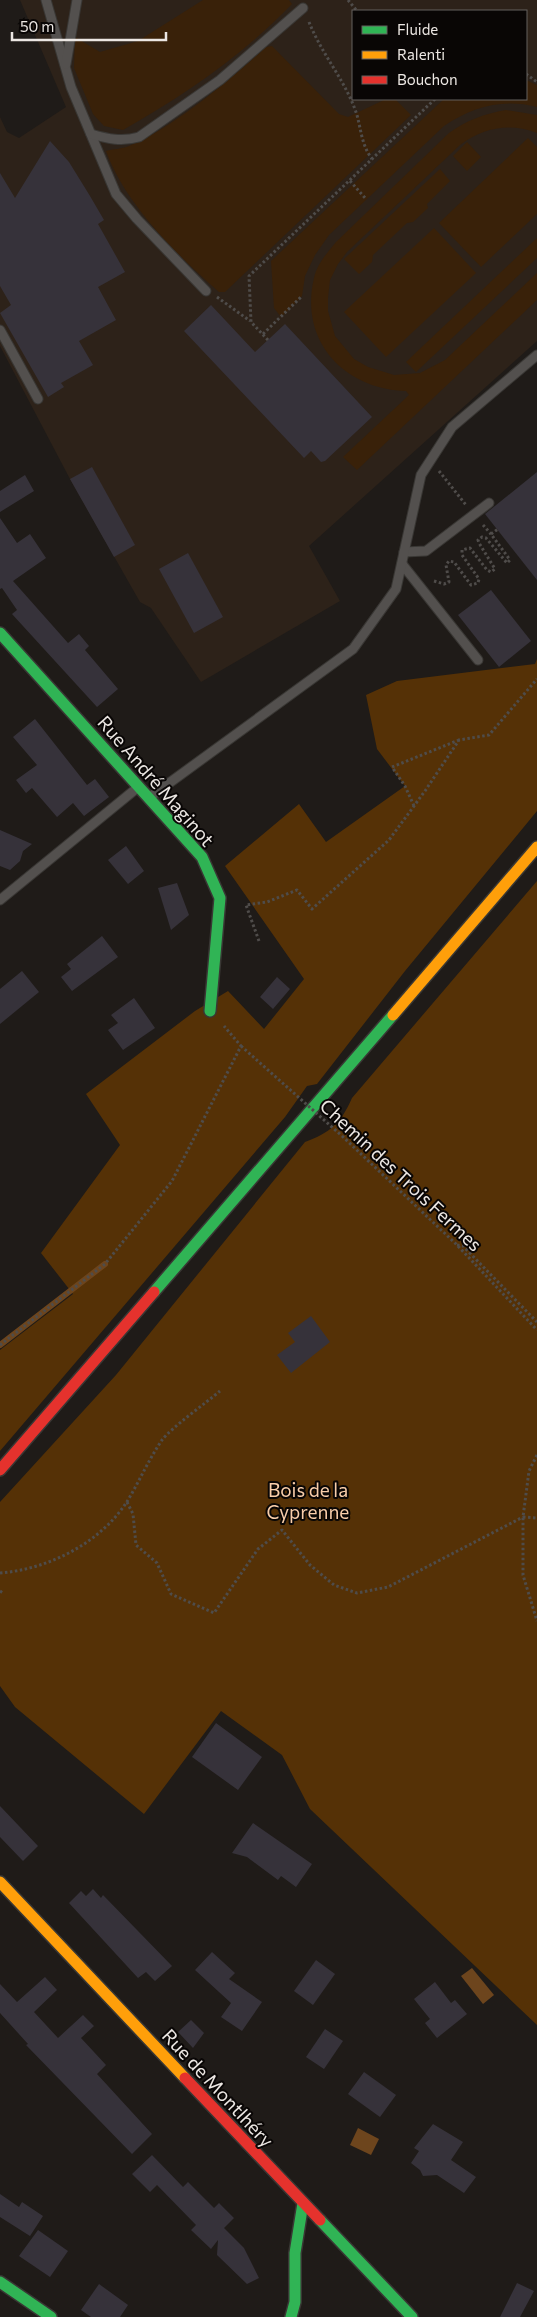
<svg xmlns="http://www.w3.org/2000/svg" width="537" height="2317" viewBox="0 0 537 2317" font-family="Commissioner,sans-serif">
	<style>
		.built { fill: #2d2219; fill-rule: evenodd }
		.green { fill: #392109 }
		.forest { fill: #553106 }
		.water { fill: #6d451d }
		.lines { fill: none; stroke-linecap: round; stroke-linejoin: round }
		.stream { stroke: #6d451d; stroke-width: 6 }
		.building { fill: #36323a }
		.lane-casing { stroke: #393734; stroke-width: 11 }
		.fast-casing { stroke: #393734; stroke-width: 14 }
		.slow-casing { stroke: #393734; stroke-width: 14 }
		.jam-casing { stroke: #393734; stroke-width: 14 }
		.path { stroke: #4f4c4a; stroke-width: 3; stroke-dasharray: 2.5 2.5; stroke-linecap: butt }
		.lane { stroke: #53504e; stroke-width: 9 }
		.fast { stroke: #30b455; stroke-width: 11 }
		.slow { stroke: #ff9f0a; stroke-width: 11 }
		.jam { stroke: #e5322d; stroke-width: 11 }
		.path-bridge { stroke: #4f4c4a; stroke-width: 3; stroke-dasharray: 2.5 2.5; stroke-linecap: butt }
		.labels { text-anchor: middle; stroke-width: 4; stroke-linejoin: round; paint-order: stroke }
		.street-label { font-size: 19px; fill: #ece7e3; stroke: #090605 }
		.park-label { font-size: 19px; fill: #f9ceaa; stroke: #090605 }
	</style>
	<rect width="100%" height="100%" fill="#1f1b18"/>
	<path class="built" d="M20,0h517v341l-228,205 31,55 -139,81 -50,-74 -11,-6 -70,-123 -70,-133v-229l7,15 12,6 47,-31zM353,11h173v88h-173z"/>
	<g class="green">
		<path d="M203,0h86l3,4c-49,51 -107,91 -169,126l-19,-4 -11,-12 -19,-46 1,-31 25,15 38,-11z"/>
		<path d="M272,46l67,68 9,3 36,-17 11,-1 16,16 -186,177h-6c-42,-37 -94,-88 -113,-141 7,-2 16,-2 23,-5 44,-18 102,-67 137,-99z"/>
		<path d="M526,80l11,5v22c-34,-9 -65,0 -93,19l-115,109 -14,20 -10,21 -3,20 -21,21 -7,-9 -3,-47 173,-162h82z"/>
		<path d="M506,110l31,5v18c-28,-11 -54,-5 -77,12l-113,107 -9,12 -8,16 -2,18v13l7,25 19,23 14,8 26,8 26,-2 25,-13 92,-87v27l-180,170 -14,-13 66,-62 -3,-4c-62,-2 -107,-50 -92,-113 3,-14 13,-25 22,-36l113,-109c18,-13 35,-19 57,-23z"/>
		<polygon points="528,138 537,147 537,214 481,267 439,223"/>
		<polygon points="467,142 481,157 467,171 453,156"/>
		<polygon points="440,169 450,181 427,204 428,208 413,222 407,223 373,255 372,262 359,274 344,259"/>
		<polygon points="434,228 476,273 386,357 344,312"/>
		<polygon points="537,238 537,258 416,372 406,362"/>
	</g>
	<g class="forest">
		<polygon points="537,659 537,811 405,971 317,1084 307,1086 285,1117 0,1451 0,1350 73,1294 41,1253 120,1145 86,1094 195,1011 228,991 264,1029 304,979 225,866 299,804 326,842 405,786 377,749 366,695 397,681 535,664"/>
		<path d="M537,881v1144l-227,-216 -28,-54 -61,-44 -77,103 -129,-107 -15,-21v-184l116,-127 189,-233c25,-9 36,-19 47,-44z"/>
	</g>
	<g class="water">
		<polygon points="472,1968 494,1995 483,2004 461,1976"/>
		<polygon points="358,2128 379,2139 371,2155 350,2145"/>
	</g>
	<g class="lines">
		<polyline class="stream" points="0,1345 105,1264"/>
	</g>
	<g class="building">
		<polygon points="50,141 69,162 90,196 104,220 98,224 125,272 98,287 116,320 79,341 93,365 61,383 64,387 48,397 0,313 11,305 0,286 0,173 15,198"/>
		<polygon points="211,305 255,352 285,324 372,417 325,461 321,462 311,451 304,458 184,331"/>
		<polygon points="92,467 135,545 114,557 70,479"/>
		<polygon points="537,472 537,580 485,514"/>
		<polygon points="25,475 34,491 0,512 0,491"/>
		<polygon points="0,518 17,543 30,534 46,558 13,581 68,643 79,634 89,646 85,650 118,689 97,707 12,614 17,610 2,588 0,589"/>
		<polygon points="188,553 223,617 194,633 159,569"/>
		<polygon points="491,590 531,641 499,667 458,615"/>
		<polygon points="35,719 87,785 95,779 109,797 84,816 73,803 57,817 32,788 26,793 16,780 37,765 13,737"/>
		<polygon points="0,830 32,844 23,851 20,861 10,870 0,866"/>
		<polygon points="126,846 144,871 128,884 108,860"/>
		<polygon points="177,883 189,915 171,930 158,888"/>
		<polygon points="102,936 118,957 72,991 61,977 71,969 67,964"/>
		<polygon points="22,971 39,992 0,1024 0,989"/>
		<polygon points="277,977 290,989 273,1009 260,997"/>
		<polygon points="134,998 155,1028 123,1050 108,1030 118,1023 111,1015"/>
		<polygon points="311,1316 330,1342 291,1373 277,1355 295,1342 288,1333"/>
		<polygon points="216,1723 262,1757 238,1790 192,1757"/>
		<polygon points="0,1806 38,1846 23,1861 0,1837"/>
		<polygon points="253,1823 312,1864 296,1887 281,1876 278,1880 247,1857 232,1853"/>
		<polygon points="93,1889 101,1898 103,1895 172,1966 155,1981 146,1972 138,1978 69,1903 81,1891 86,1896"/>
		<polygon points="212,1952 235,1973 229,1979 262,2002 242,2031 221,2017 231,2003 195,1970"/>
		<polygon points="316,1960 335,1974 313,2005 294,1991"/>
		<polygon points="45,1977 57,1990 34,2012 58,2038 83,2015 94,2026 81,2038 106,2065 97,2074 152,2134 132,2154 26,2045 28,2044 0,2013 0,1984 17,2002"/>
		<polygon points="435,1982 451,2003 455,2000 467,2014 437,2038 425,2023 430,2019 414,1999"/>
		<polygon points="191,2020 204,2033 193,2048 178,2032"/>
		<polygon points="325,2029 343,2041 324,2069 306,2057"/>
		<polygon points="364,2072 396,2095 380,2117 348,2094"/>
		<polygon points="433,2124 463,2142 451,2160 476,2177 464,2193 437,2175 423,2176 420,2170 411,2163 419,2151 414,2148"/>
		<polygon points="152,2155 183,2187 188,2182 214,2208 219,2203 234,2218 224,2228 244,2248 259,2278 247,2284 217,2255 218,2240 211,2249 191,2230 196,2225 157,2185 150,2192 132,2174"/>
		<polygon points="0,2194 19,2207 22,2202 43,2216 30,2236 0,2217"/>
		<polygon points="38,2230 68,2251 50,2277 19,2256"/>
		<polygon points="517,2283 534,2291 520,2317 500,2317"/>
		<polygon points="99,2284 128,2305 120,2317 91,2317 81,2310"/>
	</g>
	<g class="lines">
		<defs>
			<g id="lane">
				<polyline points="46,0 71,87 116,194 137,219 206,291"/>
				<polyline points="66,64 77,0"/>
				<path d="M91,134c17,5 31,8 48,3l81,-57 83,-72"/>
				<polyline points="0,330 38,399"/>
				<polyline points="404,552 426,551 489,503"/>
				<polyline points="402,564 478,660"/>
				<polyline points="150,797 353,649 396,589 421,475 452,427 537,355"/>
				<polyline points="0,900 137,788"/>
			</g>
			<g id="fast">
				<polyline points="0,633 202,857 220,898 210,1011"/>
				<polyline points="154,1292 393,1015"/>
				<polyline points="320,2220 412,2317"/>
				<polyline points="0,2282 51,2317"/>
				<polyline points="291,2317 295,2302 295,2253 303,2203"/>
			</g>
			<g id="slow">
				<polyline points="393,1015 537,847"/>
				<polyline points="0,1882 185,2078"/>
			</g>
			<g id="jam">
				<polyline points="0,1470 154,1292"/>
				<polyline points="185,2078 320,2220"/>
			</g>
		</defs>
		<use href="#lane" class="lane-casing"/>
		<use href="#fast" class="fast-casing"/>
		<use href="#slow" class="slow-casing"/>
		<use href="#jam" class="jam-casing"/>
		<g class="path">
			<polyline points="348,0 357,11"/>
			<path d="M309,22c13,33 37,59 48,93 4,15 5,31 15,44"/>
			<polyline points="526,74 537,82"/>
			<polyline points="350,181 366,199"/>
			<polyline points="217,297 250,321"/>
			<polyline points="263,334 302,296"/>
			<polyline points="268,340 251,322 249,276 435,99"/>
			<polyline points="439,471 466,505"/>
			<polyline points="483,525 491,534"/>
			<polyline points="434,581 444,584 449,582 446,565 449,561 454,562 471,585 478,583 479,579 462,555 462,550 470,548 487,570 491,572 495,569 479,543 478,540 482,537 486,538 507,563 510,560 491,534 498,529"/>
			<polyline points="414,806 405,786 392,767 459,740"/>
			<polyline points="259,941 246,905 267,902 297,890 312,909 389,840 425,791 459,740 489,735 537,679"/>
			<polyline points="342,1136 456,1244 537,1330"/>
			<polyline points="457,1245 463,1246 537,1322"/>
			<polyline points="0,1345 105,1264 172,1181 241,1046 224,1026"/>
			<polyline points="537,1455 529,1471 523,1517 523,1575 537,1621"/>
			<polyline points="127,1502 133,1514 136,1545 157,1563 171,1594 214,1613 258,1549 282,1530 310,1565 334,1585 357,1593 388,1587 523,1517"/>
			<polyline points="523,1517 537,1518"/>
			<path d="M0,1573c49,-4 101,-30 128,-73 12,-20 21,-41 34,-60 10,-13 44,-37 58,-49"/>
			<polyline points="0,1591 3,1593"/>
		</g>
		<use href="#lane" class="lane"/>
		<use href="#fast" class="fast"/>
		<use href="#slow" class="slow"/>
		<use href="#jam" class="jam"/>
		<polyline class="path-bridge" points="241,1046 342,1136"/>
	</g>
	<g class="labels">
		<g class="street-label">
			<text transform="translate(156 781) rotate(49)" y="7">Rue André Maginot</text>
			<text transform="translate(401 1175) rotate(43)" y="7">Chemin des Trois Fermes</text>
			<text transform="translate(218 2088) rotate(47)" y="7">Rue de Montlhéry</text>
		</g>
		<g class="park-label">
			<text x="308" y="1497">Bois de la<tspan x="308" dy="22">Cyprenne</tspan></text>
		</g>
	</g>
	<rect x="352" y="10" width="175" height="90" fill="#090605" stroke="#64605e"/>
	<rect x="362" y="26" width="25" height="8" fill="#30b455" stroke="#64605e"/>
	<text x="397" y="35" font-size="15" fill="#ece7e3">Fluide</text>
	<rect x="362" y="51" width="25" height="8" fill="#ff9f0a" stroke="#64605e"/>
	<text x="397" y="60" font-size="15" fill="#ece7e3">Ralenti</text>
	<rect x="362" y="76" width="25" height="8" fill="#e5322d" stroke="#64605e"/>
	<text x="397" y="85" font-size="15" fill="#ece7e3">Bouchon</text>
	<path d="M12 32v8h154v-8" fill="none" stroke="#ece7e3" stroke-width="2.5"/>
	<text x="20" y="32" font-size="15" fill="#ece7e3" stroke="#090605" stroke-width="4" paint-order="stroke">50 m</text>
</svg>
